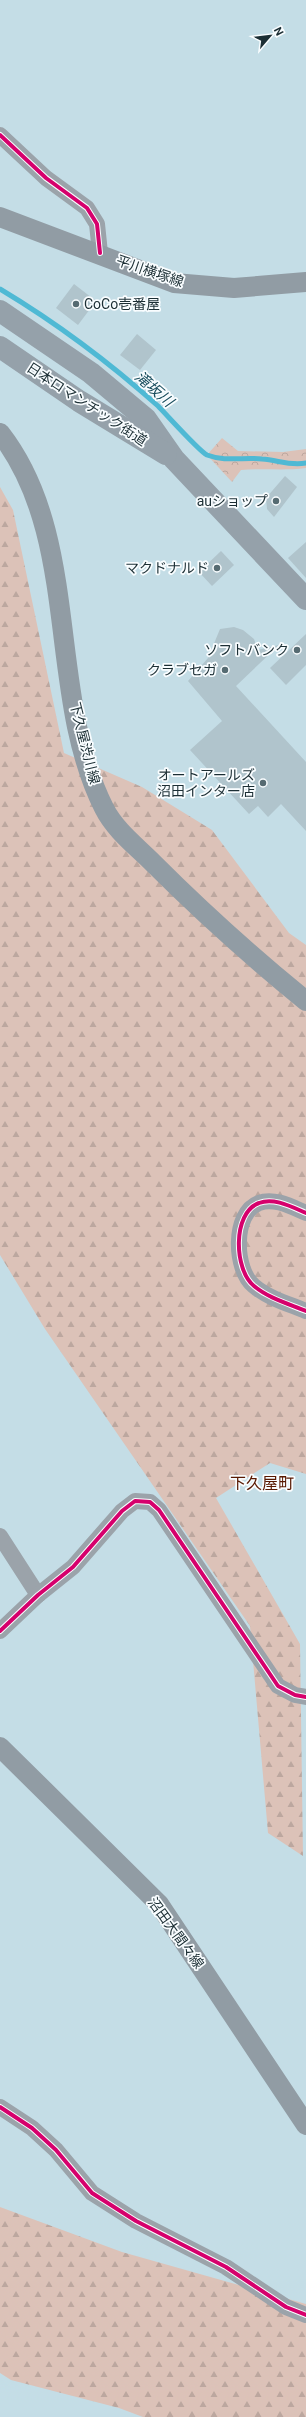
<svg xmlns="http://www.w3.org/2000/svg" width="306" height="2417" viewBox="0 0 306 2417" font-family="Roboto,'Noto Sans JP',sans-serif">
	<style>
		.forest { fill: url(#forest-firs) }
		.park { fill: url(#park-crowns) }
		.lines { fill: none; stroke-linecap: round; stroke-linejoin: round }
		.stream { stroke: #4fb9d4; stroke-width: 5 }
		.building { fill: #b0c4cc }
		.minor { stroke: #9ba3aa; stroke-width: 16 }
		.major { stroke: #919ca4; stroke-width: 20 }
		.highway { stroke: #95a1aa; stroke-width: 22 }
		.cycleway-casing { stroke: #f9fdff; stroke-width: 6 }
		.cycleway { stroke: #d6006c; stroke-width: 4 }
		.poi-dot { fill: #566b72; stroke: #f9fdff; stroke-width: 1.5 }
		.labels { text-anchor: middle; stroke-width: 3.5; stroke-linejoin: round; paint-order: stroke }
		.street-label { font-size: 14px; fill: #1b2e34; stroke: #f9fdff }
		.poi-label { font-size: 14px; fill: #1b2e34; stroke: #f9fdff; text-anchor: end }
		.water-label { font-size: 15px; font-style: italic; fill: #1a4e5e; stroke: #f9fdff }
		.quarter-label { font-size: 16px; fill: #581800; stroke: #f9fdff }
	</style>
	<defs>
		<pattern id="forest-firs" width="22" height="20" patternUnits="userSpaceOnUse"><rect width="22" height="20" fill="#dcc2b8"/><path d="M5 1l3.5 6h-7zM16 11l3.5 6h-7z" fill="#bca79f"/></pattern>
		<pattern id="park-crowns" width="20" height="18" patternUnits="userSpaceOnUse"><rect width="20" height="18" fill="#dcc2b8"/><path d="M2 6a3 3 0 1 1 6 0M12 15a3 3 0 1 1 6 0" fill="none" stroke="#bca79f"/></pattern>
	</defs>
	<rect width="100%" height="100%" fill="#c4dde6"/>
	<g class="forest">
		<polygon points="0,487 13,510 64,753 142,787 212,830 289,933 306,945 306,1474 270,1463 216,1498 300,1644 303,1856 268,1833 250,1626 45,1329 0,1255"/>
		<polygon points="0,2207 122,2252 306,2304 306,2417 143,2417 119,2408 11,2380 0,2373"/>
	</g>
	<path class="park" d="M222,438l16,13 45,1 23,-3v19c-22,3 -43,0 -65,2l-9,12 -25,-27z"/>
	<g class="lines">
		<path class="stream" d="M0,289c55,33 110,74 158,117 9,9 41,45 49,49 18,7 37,2 55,4 16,1 27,7 44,4"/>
	</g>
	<g class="building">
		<polygon points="74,284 96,301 78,325 56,308"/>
		<polygon points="137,334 156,350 140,370 120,355"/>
		<polygon points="285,476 297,487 274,517 267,509 266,498"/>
		<polygon points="306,542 306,578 288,558"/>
		<polygon points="221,551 234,565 212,586 199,572"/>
		<polygon points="234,627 243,630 254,639 258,650 279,645 236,686 306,762 306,831 281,804 268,817 258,806 249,814 190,750 222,721 188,681 208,658 220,629"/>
		<polygon points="306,634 306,665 286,685 270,668"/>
	</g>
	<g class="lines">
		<g class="minor">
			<polyline points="0,135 46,178 87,208 97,224 100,253"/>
			<path d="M306,1213c-14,-6 -32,-16 -47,-10 -27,10 -25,67 -5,83 14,12 35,18 52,25"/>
			<polyline points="0,1536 38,1595"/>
			<polyline points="0,1631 38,1595 73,1567 122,1511 135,1501 150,1502 159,1510 278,1686 295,1695 306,1697"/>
			<polyline points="0,2107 32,2128 56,2150 92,2193 136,2221 226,2267 286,2307 306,2315"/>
		</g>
		<g class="major">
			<polyline points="0,217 174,283 234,288 306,282"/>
			<path d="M0,433c82,105 46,260 104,375 11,22 32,38 49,55 49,49 99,94 153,138"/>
			<polyline points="0,1747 159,1904 306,2125"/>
		</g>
		<g class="highway">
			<polyline points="0,311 91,373 146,419 174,459 306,599"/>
			<polyline points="0,347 79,401 166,454"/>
		</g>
		<defs>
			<g id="cycleway">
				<polyline points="0,135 46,178 87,208 97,224 100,253"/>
				<path d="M306,1213c-14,-6 -32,-16 -47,-10 -27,10 -25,67 -5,83 14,12 35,18 52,25"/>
				<polyline points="0,1631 38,1595 73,1567 122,1511 135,1501 150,1502 159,1510 278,1686 295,1695 306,1697"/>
				<polyline points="0,2107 32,2128 56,2150 92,2193 136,2221 226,2267 286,2307 306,2315"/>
			</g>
		</defs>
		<use href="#cycleway" class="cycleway-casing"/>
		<use href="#cycleway" class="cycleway"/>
	</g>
	<g class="poi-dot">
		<circle cx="76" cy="304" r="4"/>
		<circle cx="276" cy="501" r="4"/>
		<circle cx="217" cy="568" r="4"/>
		<circle cx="297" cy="650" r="4"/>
		<circle cx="225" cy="670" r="4"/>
		<circle cx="263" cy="783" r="4"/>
	</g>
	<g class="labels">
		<g class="street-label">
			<text transform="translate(150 271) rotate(19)" y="5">平川横塚線</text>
			<text transform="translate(87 404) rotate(33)" y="5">日本ロマンチック街道</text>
			<text transform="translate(85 743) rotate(76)" y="5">下久屋渋川線</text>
			<text transform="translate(176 1933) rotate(54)" y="5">沼田大間々線</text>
		</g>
		<g class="poi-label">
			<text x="84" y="309" text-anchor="start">CoCo壱番屋</text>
			<text x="268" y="506">auショップ</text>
			<text x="209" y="573">マクドナルド</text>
			<text x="289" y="655">ソフトバンク</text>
			<text x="217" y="675">クラブセガ</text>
			<text x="255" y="780">オートアールズ<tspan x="255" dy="16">沼田インター店</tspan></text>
		</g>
		<g class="water-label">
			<text transform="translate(154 389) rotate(41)" y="5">滝坂川</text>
		</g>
		<g class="quarter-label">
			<text x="262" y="1489">下久屋町</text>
		</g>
	</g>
	<g transform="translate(270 36) rotate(62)" stroke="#f9fdff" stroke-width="3" paint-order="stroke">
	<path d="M0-3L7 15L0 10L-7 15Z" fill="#1b2e34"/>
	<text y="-6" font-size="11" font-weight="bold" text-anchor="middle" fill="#1b2e34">N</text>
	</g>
</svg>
